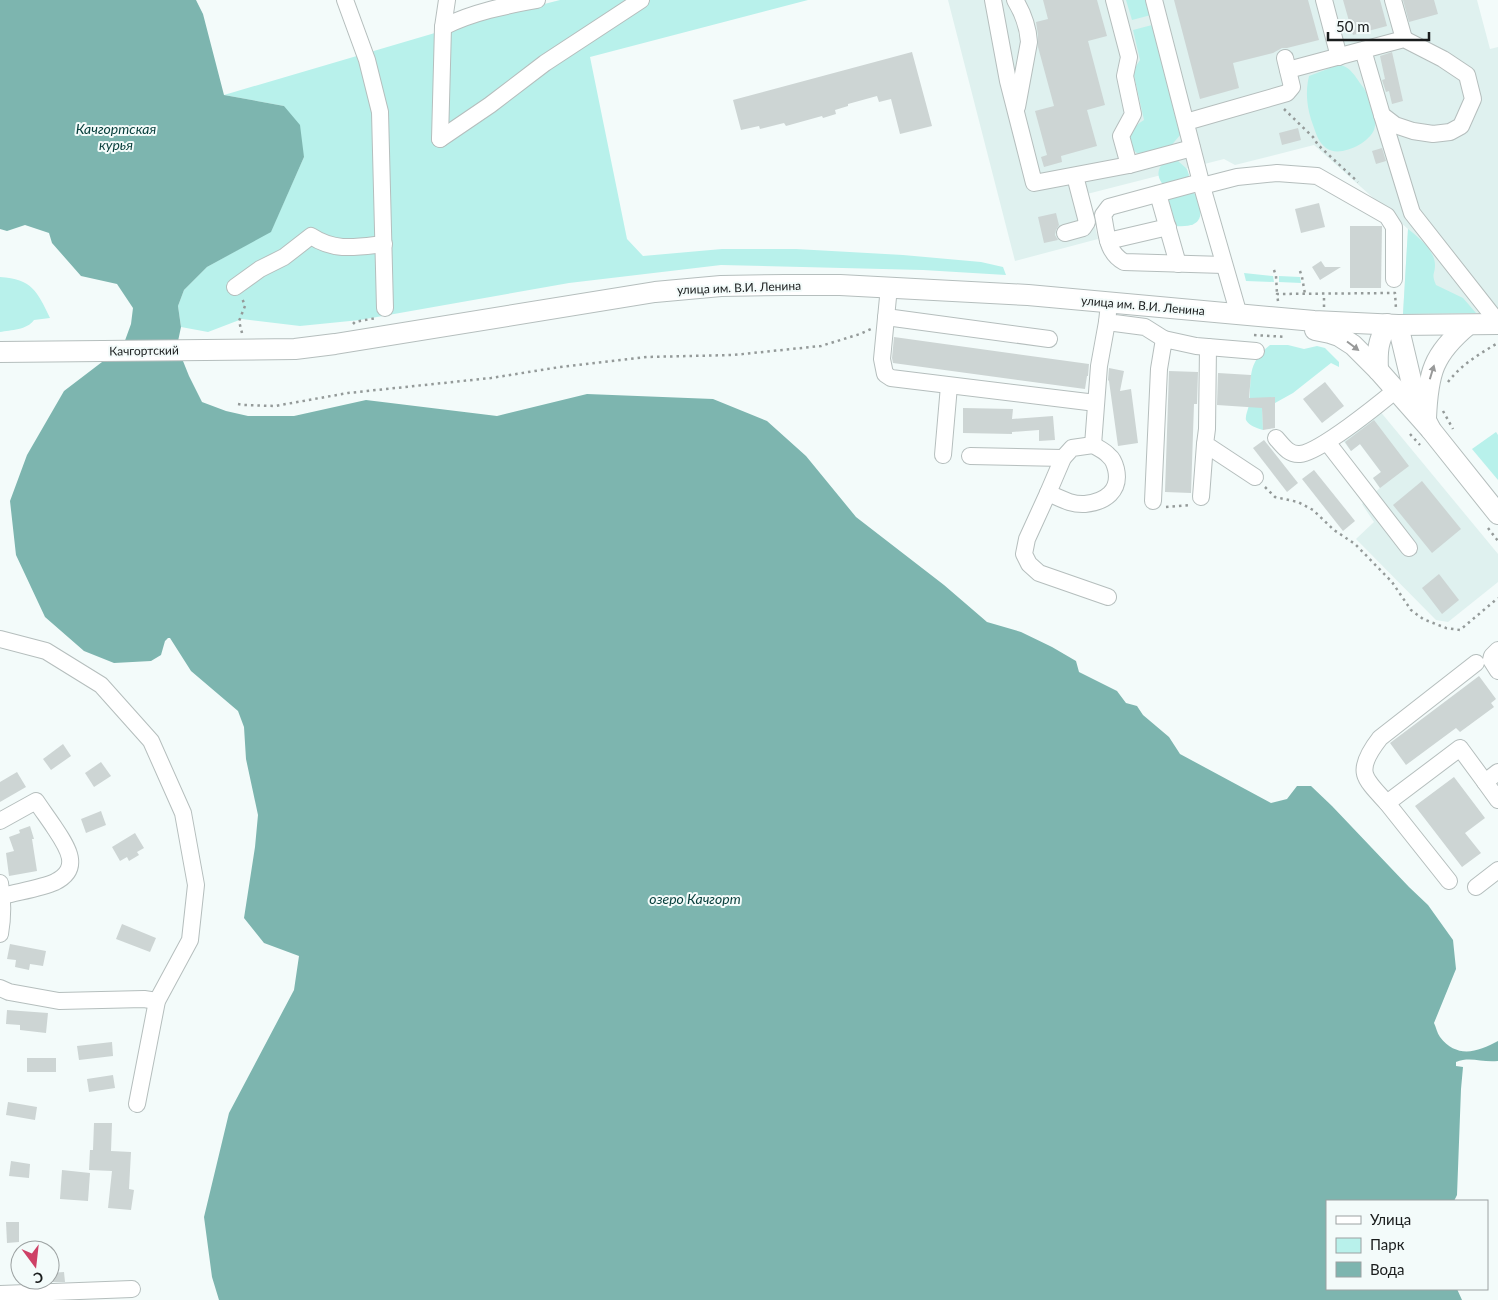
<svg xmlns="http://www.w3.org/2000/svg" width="1498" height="1300" viewBox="0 0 1498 1300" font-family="Lato,sans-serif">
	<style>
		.built { fill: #dff1ef }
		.green { fill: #b8f1eb }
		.water { fill: #7db5af }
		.building { fill: #cdd5d4 }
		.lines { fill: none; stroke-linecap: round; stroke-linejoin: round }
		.minor-casing { stroke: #b5bebd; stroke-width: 18 }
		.major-casing { stroke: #b5bebd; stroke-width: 22 }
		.path { stroke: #949a99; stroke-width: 2.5; stroke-dasharray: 2.5 4; stroke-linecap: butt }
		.minor { stroke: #fff; stroke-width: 16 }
		.major { stroke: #fff; stroke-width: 20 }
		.oneway { fill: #989999 }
		.labels { text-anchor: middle; stroke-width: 4; stroke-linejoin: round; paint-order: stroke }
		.street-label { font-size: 12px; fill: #1a1d1d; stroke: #f3fbfa }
		.water-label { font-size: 14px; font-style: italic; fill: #073e3b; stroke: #f3fbfa }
	</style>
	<rect width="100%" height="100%" fill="#f3fbfa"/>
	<g class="built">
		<polygon points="948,0 1477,0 1490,49 1498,47 1498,311 1491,313 1403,314 1408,229 1314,145 1235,165 1224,159 1087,194 1098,239 1015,261"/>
		<polygon points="1379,410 1498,554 1498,582 1448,622 1436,620 1356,539 1374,522 1362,504 1380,488 1373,478 1381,472 1360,444 1351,451 1342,439"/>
	</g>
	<g class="green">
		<polygon points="560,0 808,0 590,57 627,239 643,256 722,249 796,249 903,255 981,262 1003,267 1006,275 923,270 721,265 569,283 360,320 300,326 242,319 208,332 181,327 178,306 184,290 207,267 271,231 304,157 284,106 224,95 462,25"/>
		<polygon points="1126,0 1147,0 1151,15 1132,20"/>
		<path d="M1152,25l29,109 -12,14 -27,6 -5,-1 -4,-3 -5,-10c4,-9 7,-15 16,-20l-11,-49 7,-11 -7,-30z"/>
		<path d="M1338,65c12,0 18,13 25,22 6,9 16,32 11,43 -6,14 -35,28 -48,18 -8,-6 -10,-15 -13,-23 -6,-16 -8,-33 -4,-49z"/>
		<path d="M1169,161h9l9,8 2,6 -2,4 -21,8c-11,-8 -10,-23 3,-26z"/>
		<path d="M1190,191l7,4c7,22 5,33 -22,31l-9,-26 2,-2z"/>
		<path d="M1408,229c10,8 27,21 27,36 0,10 -4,8 1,20l27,13 13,15 -73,1z"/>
		<polygon points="1244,273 1273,276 1274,282 1246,281"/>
		<polygon points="1279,276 1300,277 1301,283 1279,282"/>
		<path d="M0,277c32,2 37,14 50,41l-16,2c-7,10 -23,10 -34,12z"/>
		<path d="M1270,345h18l16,4 13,-3 8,2 14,14v5l-8,-4 -38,30 -18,10 -13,-5 1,32c-6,-2 -14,-4 -17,-10 -1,-4 2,-10 3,-15 3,-27 -3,-41 21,-60z"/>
		<polygon points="1496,432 1498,435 1498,480 1472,449"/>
	</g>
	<path class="water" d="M0,0h196l7,14 21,81 60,11 16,19 4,32 -33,75 -64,35 -23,23 -6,16 3,21 -4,19 12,30 13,26 24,9 22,5h46l72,-16 131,16 90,-22 126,5 54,22 39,35 50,61 88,68 43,37 34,10 31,15 24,14 3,11 38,19 9,12 11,3 6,9 26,22 11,17 91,49 16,-4 10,-13h14l21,20 77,81 19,18 25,35 3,29 -22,54c2,4 3,10 6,14 17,22 38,15 58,4v20c-16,2 -27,-5 -42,1v4l7,1 -2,22 -4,106 -3,6h-127v88h130l5,11h-1243l-7,-23 -8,-60 25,-104 65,-123 5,-34 -35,-13 -20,-25 11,-71 3,-32 -12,-56 -2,-32 -6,-16 -47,-40 -21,-33h-2l-3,3 -4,14 -10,6 -37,2 -30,-12 -39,-34 -29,-62 -6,-54 17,-46 37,-64 59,-45 8,-22 2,-16 -16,-24 -36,-8 -29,-33 -3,-10 -24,-8 -18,6 -7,-2z"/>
	<g class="building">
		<polygon points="1043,0 1097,0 1107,36 1088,41 1105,105 1087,110 1097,146 1061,156 1062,162 1044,167 1041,157 1047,155 1035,111 1054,106 1038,47 1038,35 1036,22 1048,19"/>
		<polygon points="1174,0 1308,0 1319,40 1287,48 1282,48 1273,53 1233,63 1239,88 1200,99"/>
		<polygon points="1343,0 1380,0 1387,26 1353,35"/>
		<polygon points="1403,0 1434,0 1438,14 1409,22"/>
		<polygon points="912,52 932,126 900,134 891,99 879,102 877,96 848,104 848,106 835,110 836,114 823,118 822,116 786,126 784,123 760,129 759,126 741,130 733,100"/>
		<polygon points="1392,52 1403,101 1392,104 1389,91 1386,92 1382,80 1385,79 1380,56"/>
		<polygon points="1298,128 1301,140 1282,145 1279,133"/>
		<polygon points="1382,148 1386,161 1376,164 1372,151"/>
		<polygon points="1319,203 1325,227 1301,233 1295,209"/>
		<polygon points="1056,213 1059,225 1056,230 1055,235 1058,240 1044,243 1038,217"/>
		<polygon points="1350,226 1382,226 1381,288 1350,288"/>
		<polygon points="1321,261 1325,267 1341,267 1320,280 1312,267"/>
		<polygon points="894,337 1089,364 1088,376 1087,376 1085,389 893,363 892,358"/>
		<polygon points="1109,368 1124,371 1120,391 1131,389 1138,443 1118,446 1109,381 1108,380"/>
		<polygon points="1169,371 1198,372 1197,404 1194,404 1191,493 1165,492"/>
		<polygon points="1218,373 1251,375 1249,398 1275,397 1275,428 1263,430 1262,408 1217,405"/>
		<polygon points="1325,382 1344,406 1322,423 1303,399"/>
		<polygon points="963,408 1013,409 1012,419 1053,416 1055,440 1039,441 1039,430 1012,432 1012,434 963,433"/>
		<polygon points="1374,420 1409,466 1380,488 1373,478 1381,472 1360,444 1351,451 1345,442"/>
		<polygon points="1264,440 1298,483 1287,492 1253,448"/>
		<polygon points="1314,470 1355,521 1343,531 1302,479"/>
		<polygon points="1422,481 1461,529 1432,553 1393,505"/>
		<polygon points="1439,574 1459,600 1442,614 1422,588"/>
		<polygon points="1479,676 1496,699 1491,703 1494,707 1460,732 1456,728 1406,765 1390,743"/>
		<polygon points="63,744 71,756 51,770 43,759"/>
		<polygon points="101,762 111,776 94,787 85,773"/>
		<polygon points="17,772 26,787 0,802 0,782"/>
		<polygon points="1454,777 1485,818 1465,833 1481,853 1462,867 1415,806"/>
		<polygon points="101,811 106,825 86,833 81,819"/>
		<polygon points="30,826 34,839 32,839 37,871 9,876 6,853 14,851 9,837 20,833 19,830"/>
		<polygon points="135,833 144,848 137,852 139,855 129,861 127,857 120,861 112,847"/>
		<polygon points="122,924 156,938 150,952 116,939"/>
		<polygon points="10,944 46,951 43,966 30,964 29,970 15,967 16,960 7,959"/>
		<polygon points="7,1010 48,1013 46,1033 20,1030 20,1025 6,1024"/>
		<polygon points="112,1042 113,1056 79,1060 77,1046"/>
		<rect x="27" y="1058" width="29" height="14"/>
		<polygon points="113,1075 115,1088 89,1092 87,1079"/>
		<polygon points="8,1102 37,1107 35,1120 6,1115"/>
		<polygon points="94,1123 112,1123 111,1151 131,1152 129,1189 134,1190 131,1210 108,1208 112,1171 89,1170 90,1150 93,1150"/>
		<polygon points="11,1161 30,1164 29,1178 9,1176"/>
		<polygon points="62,1170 90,1173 88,1201 60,1199"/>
		<polygon points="6,1222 19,1222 19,1242 7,1243"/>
		<polygon points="64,1272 65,1282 50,1282 50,1273"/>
	</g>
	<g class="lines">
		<defs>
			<g id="minor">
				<polyline points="345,0 367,60 380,112 385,308"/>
				<polyline points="993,0 1008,81 1034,183 1129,165 1192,148"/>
				<path d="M1015,0c8,13 13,27 14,42l-12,65"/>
				<polyline points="1114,0 1129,57 1125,76 1133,114 1121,136 1129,165"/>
				<polyline points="1154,0 1203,190 1239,315"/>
				<polyline points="1324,0 1339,57"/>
				<polyline points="1393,0 1404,39"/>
				<path d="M443,27c30,-15 61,-21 94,-27"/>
				<polyline points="1288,70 1404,39 1443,59 1467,75 1473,99 1461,126 1450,132 1433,134 1413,131 1395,125 1382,115 1363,50"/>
				<polyline points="1382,115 1412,213 1493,316 1496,324"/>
				<polyline points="1186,122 1287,93 1292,87 1285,58"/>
				<polyline points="440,139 490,105 545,63 641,0"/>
				<polyline points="440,139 443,27 447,0"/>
				<path d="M1201,182l-92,25 -6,8c4,18 3,37 21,47l100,3"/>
				<polyline points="1202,186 1237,177 1277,173 1317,176 1387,216 1394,227 1394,279"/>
				<polyline points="1158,194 1178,264"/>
				<polyline points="1065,233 1083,228 1087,222 1075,176"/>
				<polyline points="1108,241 1168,227"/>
				<path d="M235,287l25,-18 24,-12 27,-21c24,16 46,11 73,8"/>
				<polyline points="889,287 882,359 885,374 891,378 1096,403"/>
				<polyline points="1108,313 1107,322 1145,327 1164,339"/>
				<polyline points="886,317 1049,339"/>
				<polyline points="1208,347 1207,429 1205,444 1255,477"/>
				<path d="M1276,438c7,8 13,17 24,16 20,-2 79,-50 96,-64"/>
				<polyline points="1327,442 1409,548"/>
				<path d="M1093,445c5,3 12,6 16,11 4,3 6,9 7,13 5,22 -11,33 -31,35 -14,1 -25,-6 -37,-11l15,-35 9,-10z"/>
				<polyline points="1093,445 1099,366 1107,322"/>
				<polyline points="943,455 949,386"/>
				<polyline points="970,456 1063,458"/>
				<polyline points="1048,493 1027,539 1024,554 1029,564 1039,573 1108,597"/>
				<polyline points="1201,497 1205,444"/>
				<polyline points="1153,501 1159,369 1164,339 1196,346 1256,351"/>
				<polyline points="0,639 46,651 101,685 151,741 183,813 196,885 190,940 157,1001 137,1104"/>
				<polyline points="1498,650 1492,656 1491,660 1498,671"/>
				<polyline points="1485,782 1498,800"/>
				<path d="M1387,803c-6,-7 -20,-20 -22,-29 -3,-11 8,-27 15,-36l96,-75"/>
				<path d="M0,821l36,-20c6,9 12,17 18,26 12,18 29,41 1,55 -13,6 -38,10 -52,14"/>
				<polyline points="1449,881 1387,803 1460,748 1485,782 1498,772"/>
				<path d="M0,883c3,17 3,34 0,51"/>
				<polyline points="1476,887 1498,870"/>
				<polyline points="0,988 9,992 59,1001 144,999 157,1001"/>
				<polyline points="0,1294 132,1289"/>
			</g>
			<g id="major">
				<polyline points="1398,325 1416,401 1431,430 1498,514"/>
				<polyline points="1315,330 1330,333 1339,336 1353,345 1378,370 1431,430"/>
				<polyline points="0,352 295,349 335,344 655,292 721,286 786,285 840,285 1028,295 1314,321 1398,325 1498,324"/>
				<path d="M1378,370c-1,-20 0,-28 9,-46"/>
				<path d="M1426,418c2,-45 7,-64 42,-93"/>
			</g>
		</defs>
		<use href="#minor" class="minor-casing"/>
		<use href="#major" class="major-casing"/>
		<g class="path">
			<polyline points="1284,109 1313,137 1318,145 1358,182"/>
			<polyline points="1274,270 1276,276 1277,294"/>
			<polyline points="1300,271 1302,277 1305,294"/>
			<polyline points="1278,301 1277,294 1395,293 1396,309"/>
			<polyline points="1324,307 1324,294"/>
			<polyline points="353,324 355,322 376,318"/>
			<polyline points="242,333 239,321 245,306 242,298"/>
			<polyline points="1254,335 1286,337"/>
			<path d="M1448,382c13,-17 31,-28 50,-39"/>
			<polyline points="238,404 244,405 275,406 348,393 491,378 560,367 647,357 733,355 821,346 860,334 871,329"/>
			<polyline points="1443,411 1453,429"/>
			<polyline points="1410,434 1420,445"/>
			<polyline points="1265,487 1275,497 1298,502 1313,510 1334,530 1355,544 1392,582 1411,610 1423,619 1446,628 1460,630 1498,598"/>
			<polyline points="1166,507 1190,505"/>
			<polyline points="1488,528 1498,541"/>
		</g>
		<use href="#minor" class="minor"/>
		<use href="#major" class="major"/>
	</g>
	<defs><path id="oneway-solid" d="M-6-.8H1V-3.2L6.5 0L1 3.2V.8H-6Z" transform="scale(1.25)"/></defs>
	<g class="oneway">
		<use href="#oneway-solid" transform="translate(1353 346) rotate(37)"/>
		<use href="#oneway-solid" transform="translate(1432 372) rotate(-73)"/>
	</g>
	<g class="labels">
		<g class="street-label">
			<text transform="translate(739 288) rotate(-2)" y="4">улица им. В.И. Ленина</text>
			<text transform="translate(1143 306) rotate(5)" y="4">улица им. В.И. Ленина</text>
			<text transform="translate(144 351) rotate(-1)" y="4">Качгортский</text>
		</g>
		<g class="water-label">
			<text x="116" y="134">Качгортская<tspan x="116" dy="16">курья</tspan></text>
			<text x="695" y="904">озеро Качгорт</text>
		</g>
	</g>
	<rect x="1326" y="1200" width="162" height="90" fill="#f3fbfa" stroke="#9ca2a2"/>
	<rect x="1336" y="1216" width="25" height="8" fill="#ffffff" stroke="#9ca2a2"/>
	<text x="1370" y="1225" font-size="15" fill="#1a1d1d">Улица</text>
	<rect x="1336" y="1238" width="25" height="15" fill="#b8f1eb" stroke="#9ca2a2"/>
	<text x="1370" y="1250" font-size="15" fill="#1a1d1d">Парк</text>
	<rect x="1336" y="1262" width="25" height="15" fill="#7db5af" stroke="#9ca2a2"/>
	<text x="1370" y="1275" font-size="15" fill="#1a1d1d">Вода</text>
	<g transform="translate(35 1265) rotate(165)"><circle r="24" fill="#f3fbfa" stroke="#9ca2a2"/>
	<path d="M0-4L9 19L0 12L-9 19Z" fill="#ce4066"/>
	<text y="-8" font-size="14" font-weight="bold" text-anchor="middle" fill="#1a1d1d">С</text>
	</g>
	<path d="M1328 32v8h101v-8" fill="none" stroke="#1a1d1d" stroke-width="2.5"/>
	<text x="1336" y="32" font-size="15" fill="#1a1d1d" stroke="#f3fbfa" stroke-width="4" paint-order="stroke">50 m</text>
</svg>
